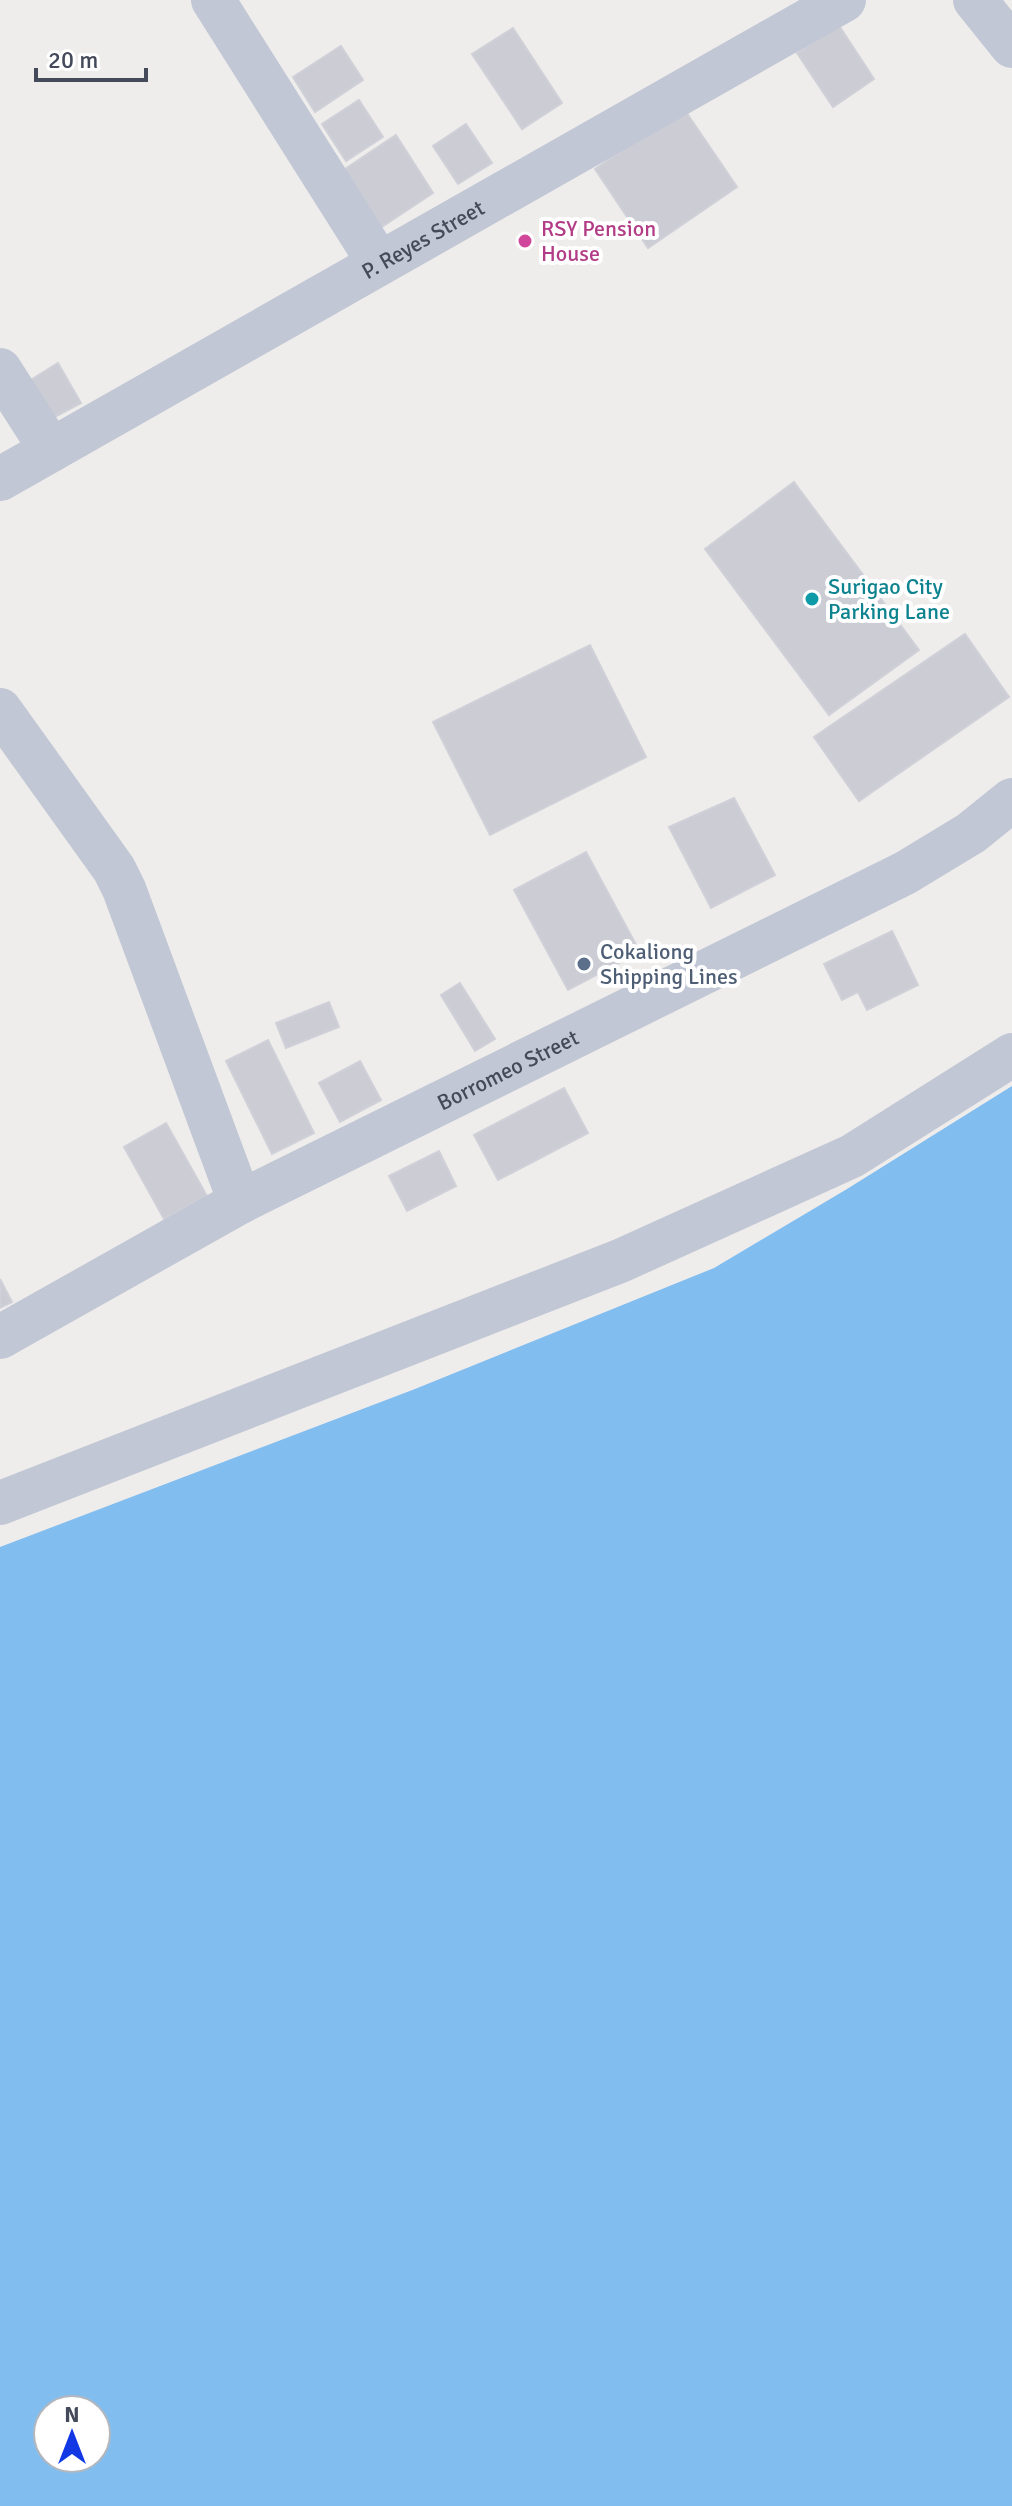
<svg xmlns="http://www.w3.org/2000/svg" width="1012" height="2506" viewBox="0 0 1012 2506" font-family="Signika,sans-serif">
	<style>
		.water { fill: #82bdef; fill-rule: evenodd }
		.building { fill: #cbccd4; stroke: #d0d0d8; stroke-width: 2 }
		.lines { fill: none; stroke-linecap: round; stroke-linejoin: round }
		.minor { stroke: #c1c7d4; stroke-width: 44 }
		.hotel-dot { fill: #d1479c; stroke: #fff; stroke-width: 3 }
		.culture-dot { fill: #0f9aa8; stroke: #fff; stroke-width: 3 }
		.service-dot { fill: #5c6f8a; stroke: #fff; stroke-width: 3 }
		.labels { text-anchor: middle; stroke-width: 8; stroke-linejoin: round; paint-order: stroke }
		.hotel-label { font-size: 22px; fill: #b23c85; stroke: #fff; text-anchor: start }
		.street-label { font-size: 22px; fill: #444a5a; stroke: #fff }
		.culture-label { font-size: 22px; fill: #0d838f; stroke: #fff; text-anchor: start }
		.service-label { font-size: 22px; fill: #4e5e75; stroke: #fff; text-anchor: start }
	</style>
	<rect width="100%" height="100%" fill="#efedec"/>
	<path class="water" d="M1012,1086v1420h-1012v-959l415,-158 299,-121 133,-79zM48,2410h48v48h-48z"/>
	<g class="building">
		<polygon points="838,24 874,79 833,107 797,53"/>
		<polygon points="513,28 562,103 522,129 472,54"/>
		<polygon points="341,46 363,80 315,112 293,77"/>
		<polygon points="359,100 383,137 346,161 322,124"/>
		<polygon points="684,109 737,187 648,248 595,169"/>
		<polygon points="466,124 492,163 458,184 433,146"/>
		<polygon points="396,135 433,193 377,230 339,173"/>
		<polygon points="58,363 81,403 51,419 29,381"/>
		<polygon points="794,482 919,650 829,715 705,549"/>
		<polygon points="965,634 1009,697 859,801 814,737"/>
		<polygon points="590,645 646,757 490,835 433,722"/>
		<polygon points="734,798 775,875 711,908 669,827"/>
		<polygon points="586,852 640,952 568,990 514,890"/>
		<polygon points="892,931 918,985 867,1010 858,992 842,1000 824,964"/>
		<polygon points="460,983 495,1039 475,1051 441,995"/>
		<polygon points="329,1002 339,1027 286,1048 276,1023"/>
		<polygon points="268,1040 314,1133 272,1154 226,1061"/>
		<polygon points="360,1061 381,1100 340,1122 319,1083"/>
		<polygon points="564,1088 588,1133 498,1180 474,1135"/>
		<polygon points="166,1123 207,1196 164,1219 124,1147"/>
		<polygon points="439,1151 456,1186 407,1211 389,1176"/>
		<polygon points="0,1279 12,1302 0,1308"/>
	</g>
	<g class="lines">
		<g class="minor">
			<polyline points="213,0 379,263"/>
			<polyline points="975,0 1012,46"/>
			<polyline points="0,370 51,450"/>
			<path id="s1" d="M0,479l844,-479"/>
			<polyline points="0,710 114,869 124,889 240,1202"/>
			<path id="s2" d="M0,1337l240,-135 665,-329 66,-40 41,-33"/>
			<polyline points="0,1503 620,1261 852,1156 1012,1055"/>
		</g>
	</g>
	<circle class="hotel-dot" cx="525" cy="241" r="8"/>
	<circle class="culture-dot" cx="812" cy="599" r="8"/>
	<circle class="service-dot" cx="584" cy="964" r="8"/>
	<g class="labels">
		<g class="hotel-label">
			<text x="541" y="236">RSY Pension<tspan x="541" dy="25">House</tspan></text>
		</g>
		<g class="street-label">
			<text dy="8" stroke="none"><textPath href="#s1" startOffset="486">P. Reyes Street</textPath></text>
			<text dy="8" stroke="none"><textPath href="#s2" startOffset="574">Borromeo Street</textPath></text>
		</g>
		<g class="culture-label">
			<text x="828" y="594">Surigao City<tspan x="828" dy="25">Parking Lane</tspan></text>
		</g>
		<g class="service-label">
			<text x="600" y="959">Cokaliong<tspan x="600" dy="25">Shipping Lines</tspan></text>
		</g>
	</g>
	<g transform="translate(72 2434)"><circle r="38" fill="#ffffff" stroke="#b4b7bd" stroke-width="2"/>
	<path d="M0-6L14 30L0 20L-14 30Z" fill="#1138e4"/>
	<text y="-12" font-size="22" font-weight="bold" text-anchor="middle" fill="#444a5a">N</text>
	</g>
	<path d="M36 68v12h110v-12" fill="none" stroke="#444a5a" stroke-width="4"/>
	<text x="48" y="68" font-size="24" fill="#444a5a" stroke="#ffffff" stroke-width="6" paint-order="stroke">20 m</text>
</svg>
